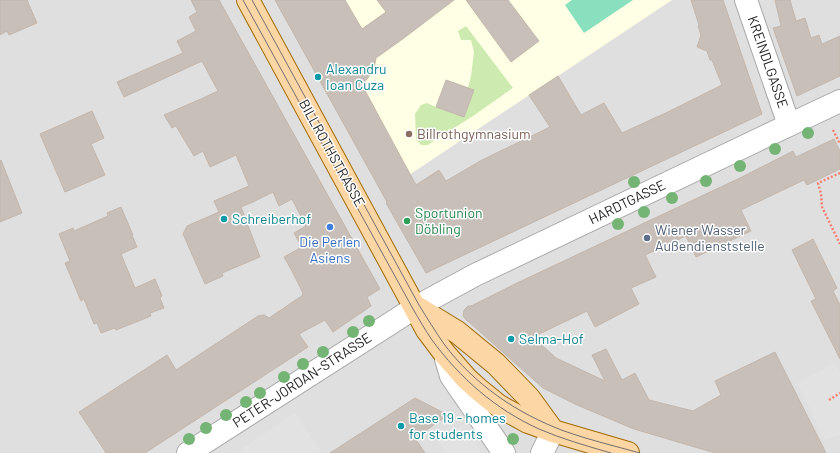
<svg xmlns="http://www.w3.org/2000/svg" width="840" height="453" viewBox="0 0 840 453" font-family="Barlow,sans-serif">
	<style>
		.residential { fill: #e0dfdf }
		.education { fill: #ffffe5 }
		.grass { fill: #cdebb0 }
		.pitch { fill: #88e0be }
		.parking { fill: #e2e2e2 }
		.building { fill: #c7bfb8; stroke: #c4b6ab }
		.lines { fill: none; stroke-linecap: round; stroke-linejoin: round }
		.minor-casing { stroke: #a9a9a9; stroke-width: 24 }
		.major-casing { stroke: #a06b00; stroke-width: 24 }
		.path { stroke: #fa8072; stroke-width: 2.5; stroke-dasharray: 2 2; stroke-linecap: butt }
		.minor { stroke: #fff; stroke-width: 22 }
		.major { stroke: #fcd6a4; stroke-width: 22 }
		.tram { stroke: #707070; stroke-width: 1 }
		.tree { fill: #74b475 }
		.culture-dot { fill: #0f9aa8; stroke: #fff; stroke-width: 1.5 }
		.education-dot { fill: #8d6e63; stroke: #fff; stroke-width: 1.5 }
		.leisure-dot { fill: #2e9e5b; stroke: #fff; stroke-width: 1.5 }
		.shop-dot { fill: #3f7fe0; stroke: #fff; stroke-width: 1.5 }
		.service-dot { fill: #5c6f8a; stroke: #fff; stroke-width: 1.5 }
		.labels { text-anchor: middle; stroke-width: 3; stroke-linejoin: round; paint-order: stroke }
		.street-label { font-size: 14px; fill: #222; stroke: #fff }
		.culture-label { font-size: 14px; fill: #0d838f; stroke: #fff; text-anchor: start }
		.education-label { font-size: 14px; fill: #785e54; stroke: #fff; text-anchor: start }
		.leisure-label { font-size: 14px; fill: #27864d; stroke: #fff; text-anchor: start }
		.service-label { font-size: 14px; fill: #4e5e75; stroke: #fff; text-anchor: start }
		.shop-label { font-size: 14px; fill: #366cbe; stroke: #fff }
	</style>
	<rect width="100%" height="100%" fill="#f2efe9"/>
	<rect class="residential" x="0" y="0" width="840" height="453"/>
	<polygon class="education" points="277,0 672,0 382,193 276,1"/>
	<polygon class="grass" points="466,26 513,88 473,116 435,140 428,145 421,145 416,139 415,114 421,105 427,103 436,107 464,117 474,90 468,88 471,76 474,52 471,40 461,40 458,31"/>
	<polygon class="pitch" points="572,0 633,0 584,33 565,5"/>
	<g class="parking">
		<polygon points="835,363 840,373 840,435 825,440 797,383"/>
		<polygon points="295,413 320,451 317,453 236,453"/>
		<polygon points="464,423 476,442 481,453 446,453 438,441"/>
	</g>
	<g class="building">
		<polygon points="0,0 27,0 37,23 9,35 7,31 0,35"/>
		<polygon points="191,0 219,0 380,289 367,297 371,306 333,332 325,320 299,334 308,347 145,453 106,453 79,412 167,355 176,370 258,316 264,315 269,318 303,295 302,294 303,293 292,271 284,257 302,247 294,233 306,226 292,199 279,206 273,192 253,202 241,207 260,257 222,273 223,276 205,284 183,234 187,226 219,212 214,201 249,186 236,155 210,167 203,151 194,156 176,126 172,128 164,115 203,98 218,91 202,61 124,97 117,82 183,53 177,41 196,31 189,17 197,12"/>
		<polygon points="275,0 345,0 362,29 386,12 377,0 454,0 404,38 376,58 374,69 371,74 362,85 416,185 439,170 446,181 482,160 550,127 529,95 558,76 581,115 604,103 622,133 670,111 722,85 712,60 710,60 707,51 697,47 701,35 698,26 699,25 691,0 723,0 762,114 426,273 386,203 387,202"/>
		<polygon points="466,0 508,0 539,41 511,62"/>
		<polygon points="775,0 790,0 796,21 805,18 811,38 819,35 822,44 840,36 840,76 797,96 773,28 781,26"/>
		<polygon points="446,80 474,90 464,117 436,107"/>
		<polygon points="92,111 104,138 91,144 105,175 65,192 40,134"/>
		<polygon points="834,139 840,151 840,169 807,185 804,180 741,210 751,231 696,257 686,236 645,255 656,277 631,288 639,304 595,327 587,311 533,337 556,358 605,381 592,355 606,349 622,380 635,373 649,400 693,411 721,395 715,381 775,352 826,453 715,453 634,429 577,405 543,388 469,322 467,321 463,316 464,310 468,306 471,306 517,283 742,177 793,151 796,157"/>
		<polygon points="1,160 22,213 0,222 0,161"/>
		<polygon points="121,207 133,235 132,235 137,247 121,254 135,288 155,279 162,296 160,298 164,308 150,313 151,316 116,330 115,328 101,333 97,323 94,324 84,299 81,301 65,263 70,261 59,234 73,228 74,231 108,216 107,213"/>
		<polygon points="813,239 837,288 833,291 840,305 840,359 811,301 816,299 792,250"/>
		<polygon points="415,398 448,415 415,438 425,453 330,453"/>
	</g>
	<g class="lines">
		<defs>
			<g id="minor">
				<polyline points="746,0 789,125"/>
				<polyline points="446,359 451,376 504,453"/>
				<polyline points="188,453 416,307 475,275 789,125 840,101"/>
				<polyline points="542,453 553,431"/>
			</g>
			<g id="major">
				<polyline points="248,0 427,330 445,354 466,378 478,389 499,406 528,422 553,431 628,453"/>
				<polyline points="416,307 457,332 496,364 529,398 553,431"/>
			</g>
		</defs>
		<use href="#minor" class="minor-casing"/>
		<use href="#major" class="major-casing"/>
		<g class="path">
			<polyline points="833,130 840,144"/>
			<polyline points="840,173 818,183 821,194 822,207 840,244"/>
			<polyline points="829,400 840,393"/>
		</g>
		<use href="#minor" class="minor"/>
		<use href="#major" class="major"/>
		<g class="tram">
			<path d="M243,0l170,309c6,10 12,21 19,31 28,38 63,69 107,89 23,10 48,17 72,24"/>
			<path d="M252,0l167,305c8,13 16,26 25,39 30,40 72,69 120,87 25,9 51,15 76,22"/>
		</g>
	</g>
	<g class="tree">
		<circle cx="808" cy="133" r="6"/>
		<circle cx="775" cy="149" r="6"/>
		<circle cx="740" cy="166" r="6"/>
		<circle cx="706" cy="181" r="6"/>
		<circle cx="634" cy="182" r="6"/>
		<circle cx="672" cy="198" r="6"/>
		<circle cx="644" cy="212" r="6"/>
		<circle cx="618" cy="224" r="6"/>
		<circle cx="369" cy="321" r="6"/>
		<circle cx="353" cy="332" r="6"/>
		<circle cx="323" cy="352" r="6"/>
		<circle cx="303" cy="364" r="6"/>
		<circle cx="284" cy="377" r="6"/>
		<circle cx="260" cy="393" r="6"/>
		<circle cx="246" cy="402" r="6"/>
		<circle cx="226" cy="415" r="6"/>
		<circle cx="206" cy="428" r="6"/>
		<circle cx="189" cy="439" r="6"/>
		<circle cx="513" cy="439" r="6"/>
	</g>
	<g class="culture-dot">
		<circle cx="318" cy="77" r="4"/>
		<circle cx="224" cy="219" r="4"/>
		<circle cx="511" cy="339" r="4"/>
		<circle cx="401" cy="426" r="4"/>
	</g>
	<circle class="education-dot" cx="409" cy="134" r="4"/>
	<circle class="leisure-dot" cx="407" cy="221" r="4"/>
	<circle class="shop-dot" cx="330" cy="227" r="4"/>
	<circle class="service-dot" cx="647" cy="238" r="4"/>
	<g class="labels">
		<g class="street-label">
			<text transform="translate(768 62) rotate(71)" y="5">KREINDLGASSE</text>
			<text transform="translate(332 153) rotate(61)" y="5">BILLROTHSTRASSE</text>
			<text transform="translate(627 202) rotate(-26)" y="5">HARDTGASSE</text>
			<text transform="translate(302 380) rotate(-33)" y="5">PETER-JORDAN-STRASSE</text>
		</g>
		<g class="culture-label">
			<text x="326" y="74">Alexandru<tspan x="326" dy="16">Ioan Cuza</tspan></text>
			<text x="232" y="224">Schreiberhof</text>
			<text x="519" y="344">Selma-Hof</text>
			<text x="409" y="423">Base 19 - homes<tspan x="409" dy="16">for students</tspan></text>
		</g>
		<g class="education-label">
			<text x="417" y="139">Billrothgymnasium</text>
		</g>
		<g class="leisure-label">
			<text x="415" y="218">Sportunion<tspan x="415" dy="16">Döbling</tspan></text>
		</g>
		<g class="service-label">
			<text x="655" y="235">Wiener Wasser<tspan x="655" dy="16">Außendienststelle</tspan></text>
		</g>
		<g class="shop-label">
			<text x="330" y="247">Die Perlen<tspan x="330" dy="16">Asiens</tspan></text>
		</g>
	</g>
</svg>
